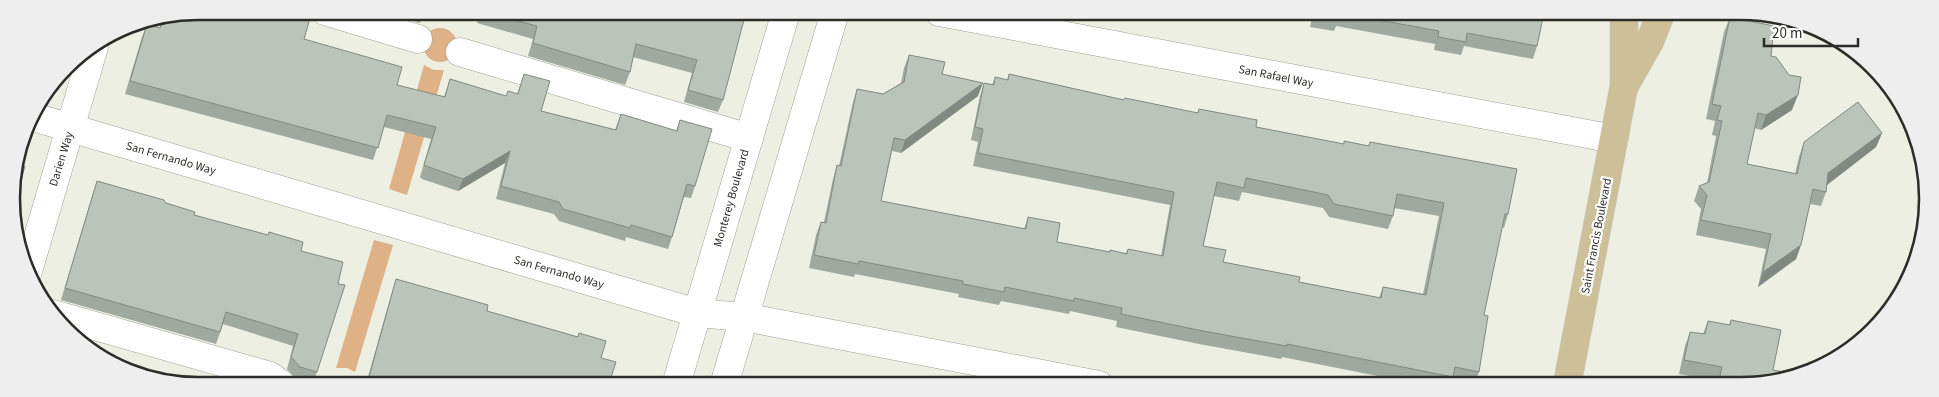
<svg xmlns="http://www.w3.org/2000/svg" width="1939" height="397" viewBox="0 0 1939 397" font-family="'Source Sans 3',sans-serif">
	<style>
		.green { fill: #deb186 }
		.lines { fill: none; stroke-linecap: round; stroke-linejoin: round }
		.minor-casing { stroke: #9fa295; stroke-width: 29 }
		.major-casing { stroke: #d1d1d0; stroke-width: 29 }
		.minor { stroke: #fff; stroke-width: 28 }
		.major { stroke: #cdbf97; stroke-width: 28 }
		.wall { fill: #a0a99f; fill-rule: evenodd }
		.shaded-wall { fill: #828982 }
		.building { fill: #bac4b9; stroke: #828982; fill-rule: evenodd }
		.labels { text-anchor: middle; stroke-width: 4.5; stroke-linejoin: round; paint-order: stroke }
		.street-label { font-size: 12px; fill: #2c2d28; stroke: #fff }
		.rim { fill: none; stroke: #2c2d28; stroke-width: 2.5 }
	</style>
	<rect width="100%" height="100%" fill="#ecefe1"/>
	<g class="green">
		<circle cx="440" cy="45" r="17"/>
		<polygon points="424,65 434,70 444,70 407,195 389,189"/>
		<polygon points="374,240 393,245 355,372 347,368 336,368"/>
	</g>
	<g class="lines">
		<defs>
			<g id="minor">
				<polyline points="325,11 418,39"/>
				<polyline points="939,12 1614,139"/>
				<polyline points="460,52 749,138"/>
				<polyline points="30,116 697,313 744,317 1099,385"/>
				<polyline points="28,271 94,47"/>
				<polyline points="53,314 270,376 281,384"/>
				<polyline points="676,385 786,12"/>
				<polyline points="724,385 835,12"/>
			</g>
			<g id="major">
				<polyline points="1625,85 1650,41 1661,13"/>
				<polyline points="1567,385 1624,86 1624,13"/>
			</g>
		</defs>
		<use href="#minor" class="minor-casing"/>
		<use href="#major" class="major-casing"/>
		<use href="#minor" class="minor"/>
		<use href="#major" class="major"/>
	</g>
	<g class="wall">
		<polygon points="198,11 226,16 227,11 312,11 304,39 397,85 444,97 450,79 506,96 517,94 524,74 541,111 615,130 621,114 676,131 680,120 695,186 691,198 684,197 672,237 668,249 626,237 625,241 559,221 554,214 496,199 505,163 458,191 422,179 420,177 431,139 384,127 373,160 125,94 142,37 147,24 160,28 162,18"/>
		<polygon points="381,11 424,11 420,23"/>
		<polygon points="480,12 746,12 723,100 718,112 684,102 692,73 633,57 630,72 625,85 528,56 533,39 477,23"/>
		<polygon points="1279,12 1544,13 1537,46 1533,59 1464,46 1461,55 1434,50 1435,44 1336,26 1334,31 1310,27 1312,18"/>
		<polygon points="1730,17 1771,56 1792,110 1761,130 1754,128 1747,164 1795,174 1799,157 1804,142 1882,133 1876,147 1827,185 1826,192 1821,206 1810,204 1801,245 1796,259 1758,287 1766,249 1696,235 1701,209 1694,201 1699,186 1707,183 1716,136 1712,135 1715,121 1706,119 1724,32"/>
		<path d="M909,55l69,41 -77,57 -9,-2 -11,50 143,28 4,-12 29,25 52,10 17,1 2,-4 33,7 9,-51 -197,-39 5,-24 -7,-2 9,-44 4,-13 8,2 3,-8 12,3 2,-6 115,26 74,13 1,-4 57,18 87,17 25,2 2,-4 138,72 -4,14 -2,-1 -18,88 -5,57 -5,13 -22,-4 -2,4h-27l-141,-28 -1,2 -82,-15 -83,-17 1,-6 -47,-10 -1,3 -68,-13 -2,4 -41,-8 1,-3 -104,-20 -1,3 -45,-9 7,-33 5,-13h3l9,-43 4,-14 2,1 14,-64 4,-13 26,5 18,-11 3,-15zM1242,192l81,16 6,9 59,12 5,-13 1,-8 45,8 -16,78 -40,-7 -4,11 -80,-16 -76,-20 -20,-16 11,-50 25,5z"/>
		<polygon points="97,181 166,203 194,215 301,251 317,372 312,384 296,379 287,369 293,346 223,324 216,344 61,300 93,193"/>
		<polygon points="396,279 487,311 578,337 579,333 601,358 609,384 366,384 392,292"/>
		<polygon points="1731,320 1753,385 1716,385 1716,381 1679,374 1685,346 1690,332 1703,334 1708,321 1729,325"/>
	</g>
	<g class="shaded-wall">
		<polygon points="983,83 978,96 901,153 905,140"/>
		<polygon points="1798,95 1792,110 1761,130 1766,115"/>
		<polygon points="1882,133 1876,147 1823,188 1828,173"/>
		<polygon points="510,151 505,163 458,191 463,179"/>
		<polygon points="1801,245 1796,259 1758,287 1763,272"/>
	</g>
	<g class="building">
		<polygon points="198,11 208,11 227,16 228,11 312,11 304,39 402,67 397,85 445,97 450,79 506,96 508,91 518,94 524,74 550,81 541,111 616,130 621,114 677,131 680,120 712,129 695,186 687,184 672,237 631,225 630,228 563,209 559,202 501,186 510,151 463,179 426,166 424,165 436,127 387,115 378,148 130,81 147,24 160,28 163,18"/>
		<polygon points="484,12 746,12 723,100 688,90 697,60 636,44 630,72 533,43 537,26"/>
		<polygon points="1315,12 1544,13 1537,46 1467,33 1466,42 1438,37 1439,31 1340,13 1339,18 1315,14"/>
		<polygon points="1730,17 1774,26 1771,56 1776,57 1789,75 1801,77 1798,95 1766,115 1758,113 1747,164 1797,174 1804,142 1858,102 1882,133 1828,173 1826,192 1813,189 1801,245 1763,272 1771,234 1701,220 1707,195 1699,186 1709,182 1722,121 1717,120 1721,106 1712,104"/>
		<path d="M909,55l36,7 -3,12 41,9 -78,57 -11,-2 -13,63 145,28 2,-12 32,6 -3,19 53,10v-2l17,4 1,-5 35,7 11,-64 -196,-39 5,-24 -8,-2 9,-44 10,2 1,-8 13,3 1,-6 115,26 1,-2 73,15 1,-4 58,11 -1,7 88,17v-3l25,5 1,-4 147,27 -9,45h-3l-21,101 4,1 -9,56 -24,-5 -2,10 -166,-33 -1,2 -83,-15 -82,-17 1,-6 -48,-10v3l-69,-14 -1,5 -41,-8v-3l-104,-20 -1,3 -44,-9 7,-33 5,1 11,-58 4,1 16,-77 26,5 21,-12zM1246,178l82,17 6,9 59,12 4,-22 47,9 -18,92 -43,-8 -2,11 -82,-16 1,-5 -77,-15 3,-12 -23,-4 14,-64 27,6z"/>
		<polygon points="18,164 25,166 14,206 12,187"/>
		<polygon points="97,181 164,200 166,203 195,212 194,215 268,235 269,232 303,242 301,251 343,262 338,284 345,285 317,372 300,367 291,357 298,334 226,312 220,332 65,288"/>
		<polygon points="396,279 488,305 487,311 578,337 579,333 606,341 601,358 616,362 609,384 367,384"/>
		<polygon points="1731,320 1781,330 1773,370 1795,374 1753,385 1718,385 1722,367 1684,360 1690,332 1705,334 1708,321 1730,325"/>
		<polygon points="1849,342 1856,343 1848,349"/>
		<polygon points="149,375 184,384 174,384 148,376"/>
		<polygon points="785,381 803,385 784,385"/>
	</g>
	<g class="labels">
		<g class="street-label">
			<text transform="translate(1276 76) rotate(11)" y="4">San Rafael Way</text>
			<text transform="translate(171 158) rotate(16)" y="4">San Fernando Way</text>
			<text transform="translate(61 159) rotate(-73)" y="4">Darien Way</text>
			<text transform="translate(731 198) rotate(-74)" y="4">Monterey Boulevard</text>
			<text transform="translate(1596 236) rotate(-79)" y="4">Saint Francis Boulevard</text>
			<text transform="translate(559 272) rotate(16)" y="4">San Fernando Way</text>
		</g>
	</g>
	<path d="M0 0H1939V397H0ZM198 20H1741A178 178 0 0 1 1919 198V199A178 178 0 0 1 1741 377H198A178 178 0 0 1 20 199V198A178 178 0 0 1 198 20Z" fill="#eee" fill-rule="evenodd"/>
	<path class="rim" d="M198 20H1741A178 178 0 0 1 1919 198V199A178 178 0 0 1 1741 377H198A178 178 0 0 1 20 199V198A178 178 0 0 1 198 20Z"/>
	<path d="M1764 38v8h94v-8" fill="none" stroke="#2c2d28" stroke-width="2.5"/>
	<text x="1772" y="38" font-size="15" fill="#2c2d28" stroke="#ffffff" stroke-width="4" paint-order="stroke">20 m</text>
</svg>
